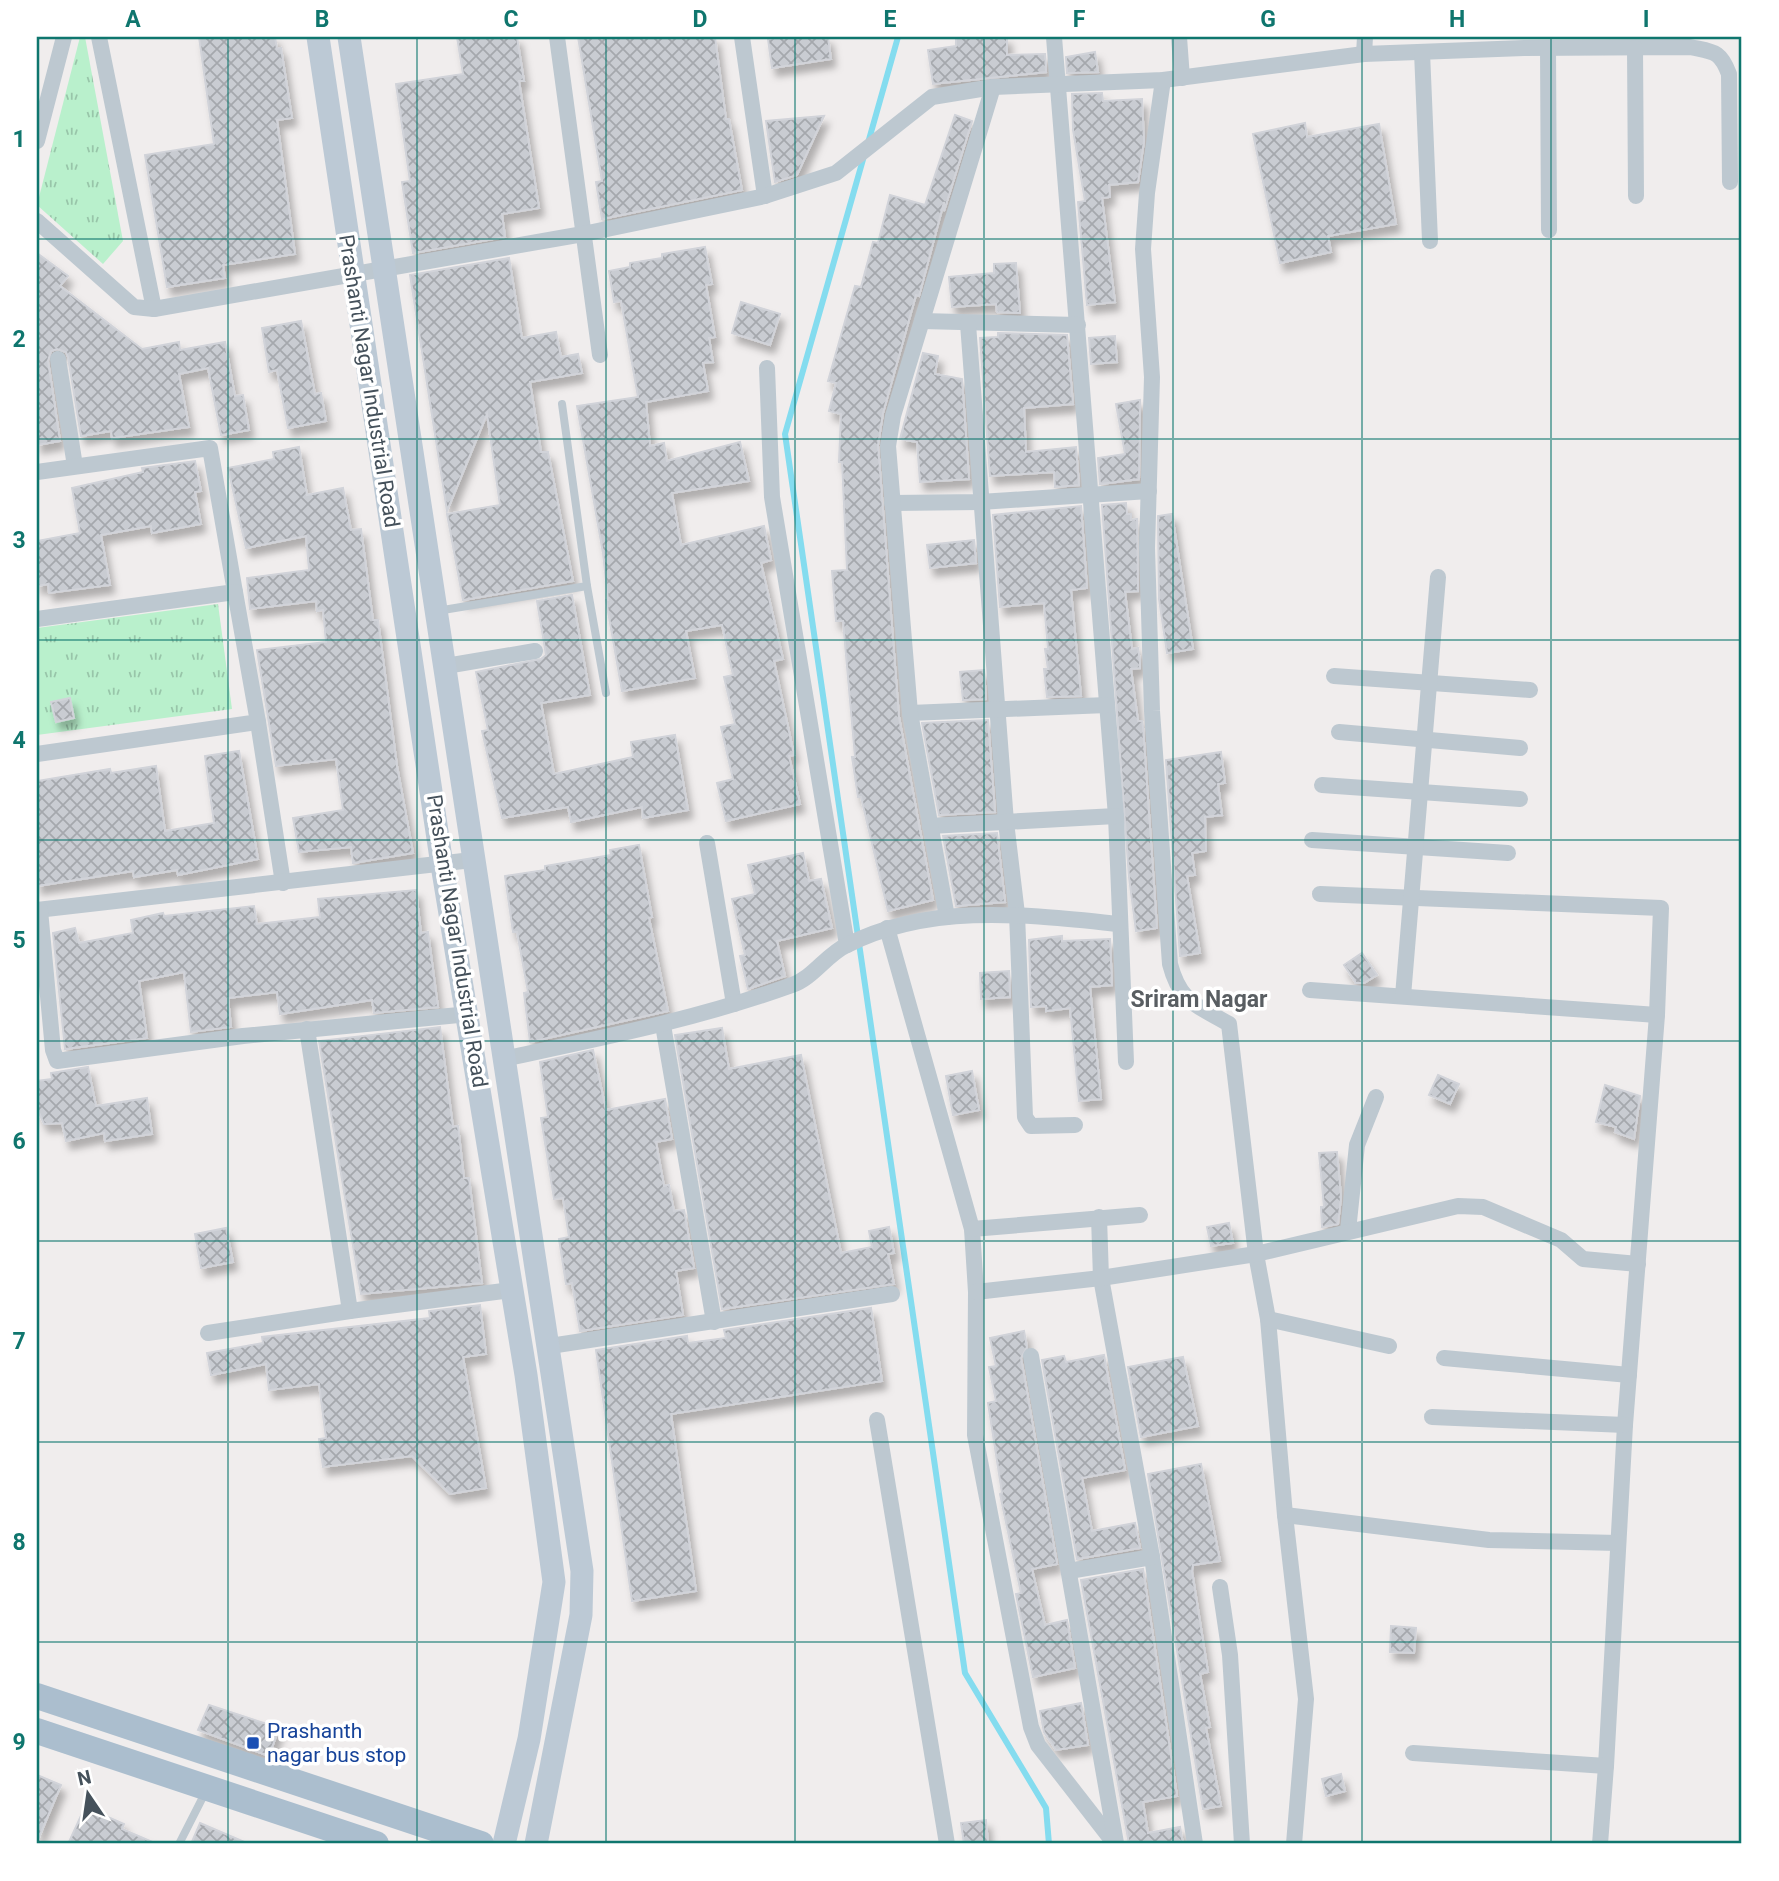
<svg xmlns="http://www.w3.org/2000/svg" width="1779" height="1881" viewBox="0 0 1779 1881" font-family="Roboto,sans-serif">
	<style>
		.grass { fill: url(#grass-tufts) }
		.lines { fill: none; stroke-linecap: round; stroke-linejoin: round }
		.stream { stroke: #84dcef; stroke-width: 6 }
		.building { fill: url(#building-cross-hatch); stroke: #d1d3d9; stroke-width: 2; filter: url(#shadow) }
		.lane { stroke: #bdc8d0; stroke-width: 8 }
		.street { stroke: #bdc8d0; stroke-width: 16 }
		.secondary { stroke: #bcc9d5; stroke-width: 23 }
		.primary { stroke: #abbece; stroke-width: 26 }
		.grid { fill: none; stroke: #0f766e; stroke-width: 2; stroke-opacity: 0.55 }
		.transit-dot { fill: #1a4fb4; stroke: #fff; stroke-width: 2.5 }
		.labels { text-anchor: middle; stroke-width: 7; stroke-linejoin: round; paint-order: stroke }
		.street-label { font-size: 21px; fill: #45515b; stroke: #fff }
		.transit-label { font-size: 21px; fill: #164399; stroke: #fff; text-anchor: start }
		.neighbourhood-label { font-size: 23px; font-weight: bold; fill: #595e62; stroke: #fff }
		.neatline { fill: none; stroke: #0f766e; stroke-width: 2.5 }
		.grid-label { font-size: 23px; text-anchor: middle; font-weight: bold; fill: #0f766e }
	</style>
	<defs>
		<pattern id="grass-tufts" width="24" height="20" patternUnits="userSpaceOnUse" patternTransform="scale(1.75)"><rect width="24" height="20" fill="#b9f0cc"/><path d="M3 7l-1-3M5 7V3M7 7l1-3M15 17l-1-3M17 17v-4M19 17l1-3" fill="none" stroke="#98c5a9"/></pattern>
		<pattern id="building-cross-hatch" width="8" height="8" patternUnits="userSpaceOnUse" patternTransform="scale(1.75)"><rect width="8" height="8" fill="#c9ccd2"/><path d="M0 0l8 8M0 8l8-8" fill="none" stroke="#a5a8ad"/></pattern>
		<filter id="shadow"><feDropShadow dx="4.5" dy="8" stdDeviation="3.5" flood-color="#0004"/></filter>
	</defs>
	<rect width="100%" height="100%" fill="#f0eded"/>
	<g class="grass">
		<polygon points="80,37 85,37 123,241 103,264 37,205"/>
		<polygon points="218,604 232,709 37,735 37,628"/>
	</g>
	<g class="lines">
		<g class="stream">
			<polyline points="868,143 898,37"/>
			<polyline points="864,156 785,434 965,1673 1046,1808 1049,1844"/>
		</g>
	</g>
	<g class="building">
		<polygon points="199,37 275,37 277,49 281,48 292,118 277,120 295,254 223,265 225,278 167,287 145,155 214,144"/>
		<polygon points="457,37 517,37 524,81 519,81 539,208 502,214 505,237 413,253 402,182 410,181 396,84 463,74"/>
		<polygon points="578,37 715,37 726,119 729,119 742,190 602,219 596,182 602,181"/>
		<polygon points="784,37 828,37 831,59 772,68 768,39"/>
		<polygon points="956,37 1007,37 1007,55 1045,54 1046,72 933,84 928,50 956,46"/>
		<polygon points="1095,52 1098,72 1067,73 1066,57"/>
		<polygon points="1102,93 1103,101 1142,99 1144,141 1138,182 1109,185 1110,197 1102,198 1115,302 1087,305 1078,202 1085,201 1073,130 1072,94"/>
		<polygon points="955,115 972,121 944,211 944,202 919,296 916,295 883,413 878,445 899,717 933,900 888,911 861,797 858,797 852,757 855,757 843,621 836,621 832,571 847,570 842,462 839,462 841,414 829,411 836,383 828,381 855,286 861,287 873,242 878,243 890,195 925,205"/>
		<polygon points="824,116 797,175 775,182 766,121"/>
		<polygon points="1305,123 1307,137 1379,124 1396,224 1328,236 1331,252 1280,263 1253,134"/>
		<polygon points="705,247 712,284 706,285 715,337 709,338 713,362 703,363 708,391 646,402 650,446 664,443 667,461 740,442 749,481 672,493 681,545 764,526 771,560 761,563 783,659 774,661 794,755 789,756 800,804 726,821 717,783 733,779 721,727 735,724 724,677 733,675 722,625 686,631 695,678 622,691 606,600 608,600 603,553 577,406 638,397 621,301 614,302 609,271 630,267 630,263 662,258 662,254"/>
		<polygon points="37,253 68,276 60,286 142,349 179,342 180,350 225,342 235,396 243,395 249,430 221,435 208,368 179,374 189,427 112,438 111,431 81,436 68,357 66,352 57,349 51,351 48,361 60,441 37,445"/>
		<polygon points="509,258 522,338 556,332 561,357 578,354 582,373 530,382 541,452 548,452 573,581 463,600 447,514 500,505 487,414 447,511 410,275"/>
		<polygon points="1016,263 1020,313 997,312 996,304 952,307 949,277 994,273 994,264"/>
		<polygon points="741,302 780,314 770,345 732,333"/>
		<polygon points="301,321 315,394 321,393 326,421 288,428 277,370 269,372 262,328"/>
		<polygon points="998,333 1067,335 1073,404 1024,408 1026,452 1076,447 1079,485 1055,487 1054,472 990,476 980,338 998,337"/>
		<polygon points="1115,336 1117,362 1091,364 1089,338"/>
		<polygon points="923,353 938,356 935,374 962,379 969,479 920,482 917,442 900,439"/>
		<polygon points="1140,400 1139,479 1100,484 1098,458 1125,454 1116,404"/>
		<polygon points="299,447 307,495 343,488 351,530 361,529 373,620 378,620 397,766 413,853 353,863 351,847 299,852 293,818 343,810 336,759 276,766 257,650 326,642 323,610 317,611 316,601 250,609 247,578 309,570 306,536 246,548 228,468 274,459 273,452"/>
		<polygon points="195,461 201,491 195,492 201,524 152,533 151,526 101,535 110,585 49,593 48,584 37,586 37,541 80,533 72,488 143,472 142,468"/>
		<polygon points="1126,503 1127,514 1131,514 1131,520 1137,519 1138,591 1125,592 1132,649 1138,648 1140,662 1140,668 1131,669 1138,721 1142,721 1143,727 1157,928 1136,931 1129,877 1102,505"/>
		<polygon points="1081,506 1087,588 1071,590 1081,696 1047,697 1044,669 1048,669 1045,649 1048,649 1044,603 1000,607 993,515"/>
		<polygon points="1172,514 1193,649 1167,653 1159,599 1158,516"/>
		<polygon points="974,540 976,563 930,568 927,545"/>
		<polygon points="572,595 590,695 541,703 554,774 633,757 631,742 675,735 688,810 643,818 642,807 571,822 568,807 502,818 482,731 488,730 476,672 541,659 546,655 537,601"/>
		<polygon points="984,670 986,699 963,700 960,672"/>
		<polygon points="70,698 74,718 56,722 51,702"/>
		<polygon points="988,720 995,812 939,815 922,723"/>
		<polygon points="239,751 258,859 178,875 177,870 134,877 133,871 37,886 37,781 110,769 111,773 156,766 165,831 214,823 205,756"/>
		<polygon points="1221,752 1225,783 1218,784 1222,815 1205,817 1206,851 1192,853 1195,875 1187,876 1200,953 1180,956 1166,760"/>
		<polygon points="997,833 1005,902 956,906 943,836"/>
		<polygon points="639,845 652,917 649,918 668,1011 530,1042 524,993 528,992 517,932 513,932 505,876 545,870 545,866 611,855 610,850"/>
		<polygon points="803,853 809,881 821,879 832,928 777,941 785,976 748,989 740,956 745,955 732,899 755,894 748,865"/>
		<polygon points="416,890 421,933 428,932 438,1007 374,1013 372,1000 280,1014 277,992 228,998 231,1027 191,1032 184,972 139,981 147,1038 65,1049 53,933 75,928 79,943 133,933 131,920 163,913 164,916 254,906 257,924 320,917 318,899"/>
		<polygon points="1062,936 1062,941 1110,939 1112,985 1090,987 1101,1099 1079,1101 1070,1008 1046,1011 1046,1006 1031,1007 1029,940"/>
		<polygon points="1362,953 1377,975 1364,983 1356,983 1344,965"/>
		<polygon points="1009,971 1010,997 981,999 980,973"/>
		<polygon points="440,1027 453,1127 458,1126 464,1178 469,1178 482,1283 361,1294 319,1041"/>
		<polygon points="722,1028 729,1069 801,1055 841,1253 872,1247 869,1231 889,1227 894,1253 888,1254 894,1284 722,1309 675,1035"/>
		<polygon points="593,1050 606,1110 665,1099 672,1139 656,1142 664,1186 669,1185 674,1211 684,1210 694,1268 676,1271 683,1315 580,1331 572,1283 566,1284 559,1239 569,1237 563,1198 554,1199 541,1118 548,1117 540,1062"/>
		<polygon points="88,1067 96,1106 147,1098 152,1134 105,1141 104,1133 66,1141 62,1123 44,1124 37,1108 37,1081 52,1079 51,1073"/>
		<polygon points="972,1071 979,1110 953,1115 946,1076"/>
		<polygon points="1438,1075 1459,1084 1450,1104 1429,1095"/>
		<polygon points="1605,1085 1640,1096 1634,1139 1615,1132 1616,1127 1596,1122"/>
		<polygon points="1337,1152 1341,1197 1338,1224 1322,1227 1321,1207 1324,1207 1319,1153"/>
		<polygon points="1229,1223 1233,1243 1211,1246 1207,1227"/>
		<polygon points="226,1228 233,1262 201,1268 195,1234"/>
		<polygon points="480,1305 486,1354 463,1357 486,1488 450,1494 412,1456 323,1467 319,1439 326,1438 319,1384 269,1390 266,1364 211,1375 207,1353 263,1343 262,1337 430,1318 429,1311"/>
		<polygon points="871,1308 882,1381 671,1414 696,1591 632,1601 596,1350 687,1336 688,1343 726,1338 724,1330"/>
		<polygon points="1024,1331 1027,1347 1021,1358 1057,1564 1032,1569 1045,1625 1067,1620 1075,1668 1033,1677 1016,1594 1021,1593 1000,1494 1002,1493 988,1403 996,1401 989,1367 996,1366 990,1338"/>
		<polygon points="1104,1355 1125,1470 1082,1478 1092,1531 1135,1523 1140,1548 1077,1559 1042,1360 1064,1356 1066,1362"/>
		<polygon points="1183,1357 1198,1426 1141,1437 1128,1367"/>
		<polygon points="1201,1464 1220,1561 1193,1565 1192,1571 1208,1672 1200,1674 1210,1727 1206,1728 1221,1806 1203,1809 1148,1474"/>
		<polygon points="1143,1569 1177,1796 1143,1802 1148,1833 1180,1827 1183,1844 1129,1844 1081,1580"/>
		<polygon points="1391,1626 1416,1628 1414,1653 1390,1652"/>
		<polygon points="1081,1703 1088,1745 1056,1750 1044,1732 1040,1711"/>
		<polygon points="209,1705 279,1728 269,1756 198,1730"/>
		<polygon points="1341,1774 1345,1791 1326,1796 1322,1779"/>
		<polygon points="37,1775 61,1785 37,1842"/>
		<polygon points="85,1807 124,1824 122,1829 157,1844 68,1844"/>
		<polygon points="986,1820 988,1844 964,1844 961,1823"/>
		<polygon points="200,1823 249,1844 191,1844"/>
	</g>
	<g class="lines">
		<g class="lane">
			<polyline points="587,586 606,693"/>
			<polyline points="437,611 587,586 562,404"/>
			<polyline points="179,1844 206,1791"/>
		</g>
		<g class="street">
			<polyline points="99,37 154,309"/>
			<polyline points="557,37 600,355"/>
			<polyline points="742,37 765,196"/>
			<polyline points="1054,37 1116,816 1126,1062"/>
			<polyline points="1179,37 1182,78"/>
			<path d="M1365,37l-1,17 160,-6 166,-1c23,5 30,3 39,27l1,108"/>
			<polyline points="1548,48 1549,230"/>
			<polyline points="1635,48 1636,196"/>
			<polyline points="1422,52 1430,241"/>
			<path d="M1163,80l-16,113 -4,56 9,128 -5,171 5,163 18,253c10,39 27,41 59,60l27,230 12,65 17,196 21,184 -12,145"/>
			<polyline points="37,141 64,37"/>
			<polyline points="37,221 134,307 154,309 583,234 765,196 836,173 932,97 993,87 1163,80 1364,54"/>
			<polyline points="922,321 1078,325"/>
			<polyline points="968,324 1006,822 1017,914 1025,1117 1031,1126 1075,1125"/>
			<polyline points="58,359 75,466"/>
			<polyline points="767,368 772,497 847,945"/>
			<polyline points="37,472 210,448 235,592 37,619"/>
			<polyline points="892,503 980,502 1149,491"/>
			<polyline points="446,666 535,651"/>
			<polyline points="1334,676 1530,690"/>
			<polyline points="910,713 1107,705"/>
			<polyline points="258,722 283,883"/>
			<polyline points="1339,732 1520,748"/>
			<polyline points="37,754 258,722 235,592"/>
			<polyline points="1322,785 1520,799"/>
			<polyline points="930,826 1116,816"/>
			<polyline points="1312,840 1508,853"/>
			<polyline points="707,843 734,1004"/>
			<polyline points="1320,894 1661,908 1657,1015 1625,1425 1606,1766"/>
			<polyline points="37,910 472,860"/>
			<polyline points="40,910 53,1050 57,1061 243,1036 469,1014"/>
			<polyline points="947,917 910,713 888,446 893,416 993,87"/>
			<polyline points="887,928 972,1229 976,1292 975,1435 1031,1727 1038,1745 1115,1844"/>
			<polyline points="1310,990 1657,1015"/>
			<polyline points="1403,996 1438,577"/>
			<polyline points="663,1025 714,1322"/>
			<polyline points="307,1029 350,1311 511,1290"/>
			<path d="M503,1059c98,-21 195,-40 289,-74 21,-7 35,-31 55,-40 85,-43 182,-30 272,-21"/>
			<polyline points="1099,1217 1101,1278 1152,1557 1195,1844"/>
			<polyline points="972,1229 1140,1215"/>
			<polyline points="1348,1231 1357,1145 1376,1097"/>
			<polyline points="976,1292 1101,1278 1256,1254 1458,1206 1483,1207 1561,1240 1583,1259 1638,1264"/>
			<polyline points="1268,1319 1389,1346"/>
			<polyline points="208,1333 350,1311"/>
			<polyline points="550,1346 892,1294"/>
			<polyline points="1031,1356 1116,1843"/>
			<polyline points="1444,1358 1629,1375"/>
			<polyline points="1432,1417 1625,1425"/>
			<polyline points="877,1420 947,1844"/>
			<polyline points="1285,1515 1489,1540 1618,1543"/>
			<polyline points="1069,1571 1152,1557"/>
			<polyline points="1220,1587 1230,1655 1242,1844"/>
			<polyline points="1413,1753 1606,1766 1600,1844"/>
		</g>
		<g class="secondary">
			<polyline points="318,37 442,865 526,1375 554,1582 529,1739 504,1844"/>
			<polyline points="349,37 582,1571 581,1615 536,1844"/>
		</g>
		<g class="primary">
			<polyline points="37,1696 481,1844"/>
			<polyline points="37,1731 376,1844"/>
		</g>
	</g>
	<path class="grid" d="M228,37v1807M417,37v1807M606,37v1807M795,37v1807M984,37v1807M1173,37v1807M1362,37v1807M1551,37v1807M37,239h1705M37,439h1705M37,640h1705M37,840h1705M37,1041h1705M37,1241h1705M37,1442h1705M37,1642h1705"/>
	<rect class="transit-dot" x="246" y="1736" width="14" height="14" rx="3.5"/>
	<g class="labels">
		<g class="street-label">
			<text transform="translate(369 381) rotate(81)" y="7">Prashanti Nagar Industrial Road</text>
			<text transform="translate(457 941) rotate(81)" y="7">Prashanti Nagar Industrial Road</text>
		</g>
		<g class="transit-label">
			<text x="267" y="1738">Prashanth<tspan x="267" dy="24">nagar bus stop</tspan></text>
		</g>
		<g class="neighbourhood-label">
			<text x="1199" y="1007">Sriram Nagar</text>
		</g>
	</g>
	<rect width="1779" height="1881" fill="none" stroke="#ffffff" stroke-width="77"/>
	<g transform="translate(88 1794) rotate(347)" stroke="#ffffff" stroke-width="5" paint-order="stroke">
	<path d="M0-5L12 26L0 18L-12 26Z" fill="#45515b"/>
	<text y="-10" font-size="19" font-weight="bold" text-anchor="middle" fill="#45515b">N</text>
	</g>
	<rect x="38" y="38" width="1702" height="1804" class="neatline"/>
	<g class="grid-label">
		<text x="133" y="27">A</text>
		<text x="322" y="27">B</text>
		<text x="511" y="27">C</text>
		<text x="700" y="27">D</text>
		<text x="890" y="27">E</text>
		<text x="1079" y="27">F</text>
		<text x="1268" y="27">G</text>
		<text x="1457" y="27">H</text>
		<text x="1646" y="27">I</text>
		<text x="19" y="147">1</text>
		<text x="19" y="347">2</text>
		<text x="19" y="548">3</text>
		<text x="19" y="748">4</text>
		<text x="19" y="948">5</text>
		<text x="19" y="1149">6</text>
		<text x="19" y="1349">7</text>
		<text x="19" y="1550">8</text>
		<text x="19" y="1750">9</text>
	</g>
</svg>
